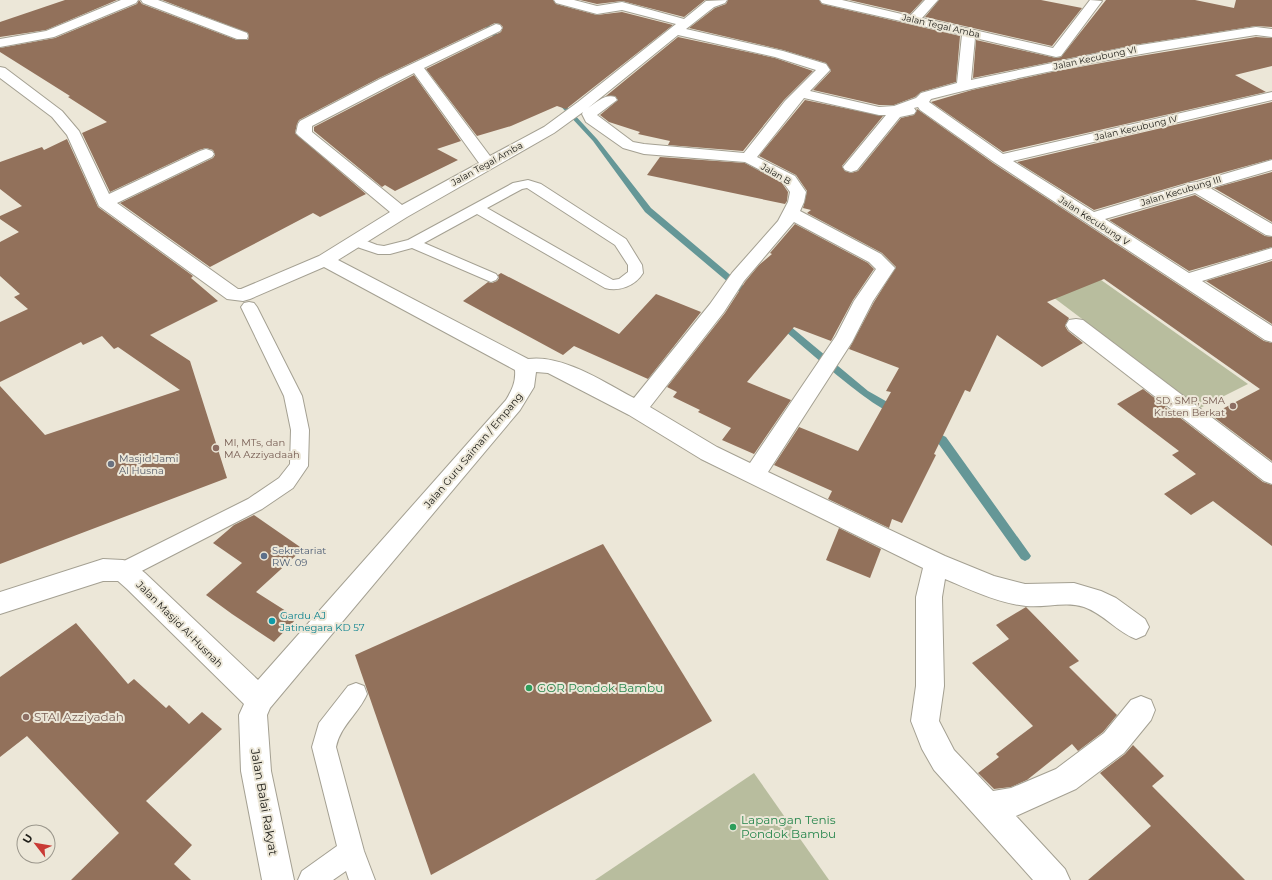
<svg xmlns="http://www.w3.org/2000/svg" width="1272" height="880" viewBox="0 0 1272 880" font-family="Montserrat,sans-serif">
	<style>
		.green { fill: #b8bd9e }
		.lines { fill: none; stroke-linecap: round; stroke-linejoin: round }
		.stream { fill: #659797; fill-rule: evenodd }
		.building { fill: #92715b }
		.lane-casing { stroke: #a4a092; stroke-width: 2 }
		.street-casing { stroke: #a4a092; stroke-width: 2 }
		.secondary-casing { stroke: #a4a092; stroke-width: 2 }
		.lane { fill: #fff; fill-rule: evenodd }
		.street { fill: #fff; fill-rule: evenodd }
		.secondary { fill: #fff; fill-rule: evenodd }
		.education-dot { fill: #8d6e63; stroke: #ece7d8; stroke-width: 1.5 }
		.worship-dot { fill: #6b7280; stroke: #ece7d8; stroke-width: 1.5 }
		.service-dot { fill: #5c6f8a; stroke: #ece7d8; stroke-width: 1.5 }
		.culture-dot { fill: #0f9aa8; stroke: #ece7d8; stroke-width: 1.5 }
		.leisure-dot { fill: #2e9e5b; stroke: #ece7d8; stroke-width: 1.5 }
		.labels { text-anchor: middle; stroke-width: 4; stroke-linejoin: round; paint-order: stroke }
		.far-street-label { font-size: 9px; fill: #21201b; stroke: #ece7d8 }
		.education-label { font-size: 10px; fill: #785e54; stroke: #ece7d8; text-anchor: end }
		.street-label { font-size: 10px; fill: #21201b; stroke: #ece7d8 }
		.worship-label { font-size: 10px; fill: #5b616d; stroke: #ece7d8; text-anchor: start }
		.service-label { font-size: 10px; fill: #4e5e75; stroke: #ece7d8; text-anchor: start }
		.culture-label { font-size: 10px; fill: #0d838f; stroke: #ece7d8; text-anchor: start }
		.near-leisure-label { font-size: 12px; fill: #27864d; stroke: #ece7d8; text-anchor: start }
		.near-education-label { font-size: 12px; fill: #785e54; stroke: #ece7d8; text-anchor: start }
		.near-street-label { font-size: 12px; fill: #21201b; stroke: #ece7d8 }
	</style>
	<rect width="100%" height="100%" fill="#ece7d8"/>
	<g class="green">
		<polygon points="1094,275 1248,384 1200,408 1049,294"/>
		<polygon points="754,773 829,880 595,880"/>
	</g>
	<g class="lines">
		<g class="stream">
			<polygon points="465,0 471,0 493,30 506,44 506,46 502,46 489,32"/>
			<polygon points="555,98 559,98 597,139 651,208 754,295 755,297 754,299 748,299 645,212 593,141 555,100"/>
			<path d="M781,320l3,1 84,70 30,17 2,3 -2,3c-16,4 -103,-75 -120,-89l-1,-2 1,-2z"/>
			<polygon points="930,429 946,437 1029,553 1031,556 1029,559 1025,561 1021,559 938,443 926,436 925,433 926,430"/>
		</g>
	</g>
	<g class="building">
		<polygon points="65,0 117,0 46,30 0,37 0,22"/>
		<polygon points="139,0 142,4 237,40 248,40 249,36 248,33 162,0 553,0 556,4 597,15 622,12 673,25 566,109 557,106 511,126 477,136 426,69 501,32 503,27 500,24 495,23 379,78 299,120 297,124 295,133 366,194 320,217 313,213 210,267 120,203 213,158 215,155 213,150 206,148 199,150 110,192 82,133 107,122 68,97 70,96 0,52 0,48 55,38 137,4"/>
		<polygon points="580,0 705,0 684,17 622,1 597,4"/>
		<polygon points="728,0 819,0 822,4 960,36 956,82 921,92 915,97 894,105 879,105 813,90 831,71 826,63 783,50 689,28 715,8 726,4"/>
		<polygon points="849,0 923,0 910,14"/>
		<polygon points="939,0 1041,0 1082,8 1052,46 925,17"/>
		<polygon points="1106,0 1195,0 1234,8 1236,0 1272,0 1272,27 1256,26 1134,45 973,78 976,40 1056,58 1061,57"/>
		<polygon points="678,37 775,58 813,71 784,100 743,151 668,145 670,141 638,134 640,132 609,122 600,115 618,100 615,96 606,96"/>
		<polygon points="1256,37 1272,38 1272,66 1235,75 1266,92 1003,152 931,102 972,90 1052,72 1134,57"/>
		<polygon points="414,75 461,141 437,149 458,160 395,191 385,185 382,187 314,131 314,127"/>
		<polygon points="805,100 883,116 842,166 845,171 851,173 858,171 901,118 914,115 917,109 993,163 1264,341 1272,343 1272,461 1211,415 1260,389 1104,279 1047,302 1069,318 1065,326 1068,331 1083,343 1042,367 997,335 970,392 965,390 934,454 936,455 902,523 892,519 889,528 828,499 832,491 774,465 799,427 858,451 891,392 886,391 899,368 849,349 874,302 896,267 882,253 807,213 811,210 803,208 807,191 796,175 759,156"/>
		<polygon points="1272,102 1272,159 1189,182 1094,210 1017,162"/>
		<polygon points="67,139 98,207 193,276 191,278 218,301 150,335 190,361 227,478 0,564 0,386 45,435 180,390 118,347 114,349 102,336 83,345 81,342 0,382 0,322 28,309 14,297 20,294 0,276 0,242 19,232 0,219 0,216 22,206 0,189 0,162 42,147 44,150"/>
		<polygon points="660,157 745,163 782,183 788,192 787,201 785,204 647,175"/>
		<polygon points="1272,172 1272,222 1214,188"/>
		<polygon points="1195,195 1265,236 1272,237 1272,247 1189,271 1109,220"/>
		<polygon points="795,224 868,263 874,269 853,300 831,341 794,327 747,382 791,400 754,454 722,440 731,428 698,412 700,410 673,397 677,392 667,387 725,313 745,282 759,265 772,254 770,253"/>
		<polygon points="1272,261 1272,324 1206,281"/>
		<polygon points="501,273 619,334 656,294 701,312 648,379 574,346 563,355 463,301 488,282 492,283 497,281 499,278 498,275"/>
		<polygon points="1143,389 1263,482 1272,485 1272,546 1213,501 1191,515 1164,494 1196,474 1172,455 1179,451 1117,404"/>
		<polygon points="254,515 303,549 256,592 297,618 274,642 232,614 206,595 242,563 213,543 234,525"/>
		<polygon points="839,528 881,549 870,578 826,560"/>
		<polygon points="603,544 712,721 431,875 355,655"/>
		<polygon points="1026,607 1079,661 1069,667 1117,715 1103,732 1078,751 1072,744 1027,780 1011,787 994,789 978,773 999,757 996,754 1033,726 972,663 1009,639 996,625"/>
		<polygon points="76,623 128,684 134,679 166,708 169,705 189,724 202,712 222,729 146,801 192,845 174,864 191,880 71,880 119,833 27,736 0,757 0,677"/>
		<polygon points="1133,745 1164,776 1152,786 1245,880 1088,880 1151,826 1100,773 1125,754"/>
	</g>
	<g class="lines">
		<defs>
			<g id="lane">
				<path d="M528,180l13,4 85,55 16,26 1,8c-8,13 -24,19 -38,15l-128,-74 -53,29 72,31 2,3 -2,3 -5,2 -79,-34 -22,6h-12l-18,-6 -9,-4 -2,-3 2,-3 5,-1 21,8 7,1 24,-6 105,-57zM527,188l88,57 13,20v7l-9,7 -6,1 -126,-72 35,-19z"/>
				<polygon points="249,302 254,303 257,307 302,396 309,430 308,466 293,488 262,509 130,577 123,580 116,577 113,571 116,565 248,499 279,478 290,464 291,430 284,396 241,307 244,303"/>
				<path d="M356,683l8,3 3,8c-8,19 -27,32 -31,53l28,104 11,29h-26l-3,-9 -13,9h-35l4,-9 35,-25 -25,-99 7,-24 29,-37z"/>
			</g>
			<g id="street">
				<polygon points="141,0 158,0 247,33 248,36 247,39 237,39 143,3"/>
				<path d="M554,0h20l23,6 25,-4 62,17 22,-18 21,-1 -2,3 -11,4 -28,22 97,22 43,13 4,6 -20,21 69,16 15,-1 22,-8 5,-5 36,-10 5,-48 -136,-31 -4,-1 -2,-3h22l68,16 15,-16h13l-16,18 131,30 37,-48 12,1 -41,55 -5,1 -81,-19 -4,42 163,-34 122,-19 16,2v8l-16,-2c-109,17 -218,36 -325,64l-2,3 74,52 269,-62v8l-259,61 81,51 94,-28 1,-1 8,-1 75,-22v10l-62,18 62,36v12l-6,-1 -71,-42 -90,26 84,54 83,-25v11l-70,22 70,45v16l-7,-2 -271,-178 -74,-52 -2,-3 -4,1 2,3 -2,3 -14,3 -43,53 -6,2 -6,-2 -2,-3 43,-52h-7l-75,-17 -47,59 38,19 11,16 -2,10 -4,9 81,43 14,14 -22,33 -21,41 -84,130 177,84 49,20 31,8 49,-1 27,8 15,7 29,21 4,8 -4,8 -9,4c-19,-7 -32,-25 -52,-32 -19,-6 -39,1 -58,-1 -28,-3 -55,-16 -81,-27l-3,18 2,89 -5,35 15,29 39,41 18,-3 45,-19 48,-36 27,-33 10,-4 10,4 4,10 -4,10 -27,33 -48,36 -60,27 49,53 5,11h-37l-99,-110 -12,-21 -11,-28 5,-35v-89l7,-29 -222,-109 -72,-44 -81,-42 -12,-1 -2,15 -14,23 -250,298 -3,7 4,56 23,109h-32l-21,-109 -2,-56 5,-11 -117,-115 -9,-8h-15l-103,33v-22l103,-33 20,1 9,3 13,10 113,107 248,-280c6,-10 10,-18 9,-30l-191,-103 -74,32 -7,2 -16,-2 -128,-93 -32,-71 -15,-18 -52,-39v-11l5,1 57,43 17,20 30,63 91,-43 6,-2 6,2 2,3 -2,3 -95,46 121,86h3l78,-33 71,-44 -91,-76 -3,-3 2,-9 2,-3 80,-42 116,-55 4,1 2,3 -2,3 -76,37 66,88 54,-29 34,-25 98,-78 -54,-14 -25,4 -41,-11zM678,35l97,22 41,13 -31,31 -41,52 -100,-9 -11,-2 -36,-27 20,-15 -2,-3c-10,-3 -18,5 -27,11zM414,73l65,90 -77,42 -90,-73v-6zM583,112l-1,2 4,8 37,26 21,6 101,8 38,20 7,10 -2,10 -10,19 -46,52 -22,31 -76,94c-30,-16 -72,-44 -106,-39l-190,-99 69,-43 147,-84zM794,222l75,40 7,7 -22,32 -18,35 -86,127 -33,-16 -67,-40 74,-95 20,-31z"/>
				<polygon points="1076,319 1083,320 1272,463 1272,484 1264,481 1069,330 1066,325 1069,320"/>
			</g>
			<polygon id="secondary" points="121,0 138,0 136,3 54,37 0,47 0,39 46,31"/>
		</defs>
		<use href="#lane" class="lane-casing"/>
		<use href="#street" class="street-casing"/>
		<use href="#secondary" class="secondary-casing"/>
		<use href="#lane" class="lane"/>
		<use href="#street" class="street"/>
		<use href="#secondary" class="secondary"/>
	</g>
	<g class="education-dot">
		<circle cx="1233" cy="406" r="4"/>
		<circle cx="216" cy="448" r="4"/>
		<circle cx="26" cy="717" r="4"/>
	</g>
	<circle class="worship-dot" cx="111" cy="464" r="4"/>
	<circle class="service-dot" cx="264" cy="556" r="4"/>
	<circle class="culture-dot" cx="272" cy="621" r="4"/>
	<g class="leisure-dot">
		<circle cx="529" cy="688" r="4"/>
		<circle cx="733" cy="827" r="4"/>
	</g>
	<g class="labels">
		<g class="far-street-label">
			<text transform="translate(941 26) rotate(13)" y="3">Jalan Tegal Amba</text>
			<text transform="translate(1095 58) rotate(-12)" y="3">Jalan Kecubung VI</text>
			<text transform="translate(1136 128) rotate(-13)" y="3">Jalan Kecubung IV</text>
			<text transform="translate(487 164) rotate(-29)" y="3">Jalan Tegal Amba</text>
			<text transform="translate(776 174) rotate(30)" y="3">Jalan B</text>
			<text transform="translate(1181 191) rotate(-17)" y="3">Jalan Kecubung III</text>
			<text transform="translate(1094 221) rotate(33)" y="3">Jalan Kecubung V</text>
		</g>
		<g class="education-label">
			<text x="1225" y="404">SD, SMP, SMA<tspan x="1225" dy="12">Kristen Berkat</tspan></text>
			<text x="224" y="446" text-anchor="start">MI, MTs, dan<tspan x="224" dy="12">MA Azziyadaah</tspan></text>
		</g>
		<g class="street-label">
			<text transform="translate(473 450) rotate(-50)" y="4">Jalan Guru Saiman / Empang</text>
			<text transform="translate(180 624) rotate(45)" y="4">Jalan Masjid Al-Husnah</text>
		</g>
		<g class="worship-label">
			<text x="119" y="462">Masjid Jami<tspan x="119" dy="12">Al Husna</tspan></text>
		</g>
		<g class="service-label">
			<text x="272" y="554">Sekretariat<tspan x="272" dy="12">RW. 09</tspan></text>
		</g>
		<g class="culture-label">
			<text x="280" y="619">Gardu AJ<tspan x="280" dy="12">Jatinegara KD 57</tspan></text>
		</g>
		<g class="near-leisure-label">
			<text x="537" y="692">GOR Pondok Bambu</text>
			<text x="741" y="824">Lapangan Tenis<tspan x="741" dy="14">Pondok Bambu</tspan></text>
		</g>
		<g class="near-education-label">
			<text x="34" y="721">STAI Azziyadah</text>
		</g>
		<g class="near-street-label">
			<text transform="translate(264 802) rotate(80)" y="4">Jalan Balai Rakyat</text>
		</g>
	</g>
	<g transform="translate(36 844) rotate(301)"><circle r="19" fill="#ece7d8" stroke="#9b978c"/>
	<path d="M0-3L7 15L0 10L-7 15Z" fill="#c93a35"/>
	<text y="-6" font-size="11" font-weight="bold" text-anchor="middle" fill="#21201b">U</text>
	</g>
</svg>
